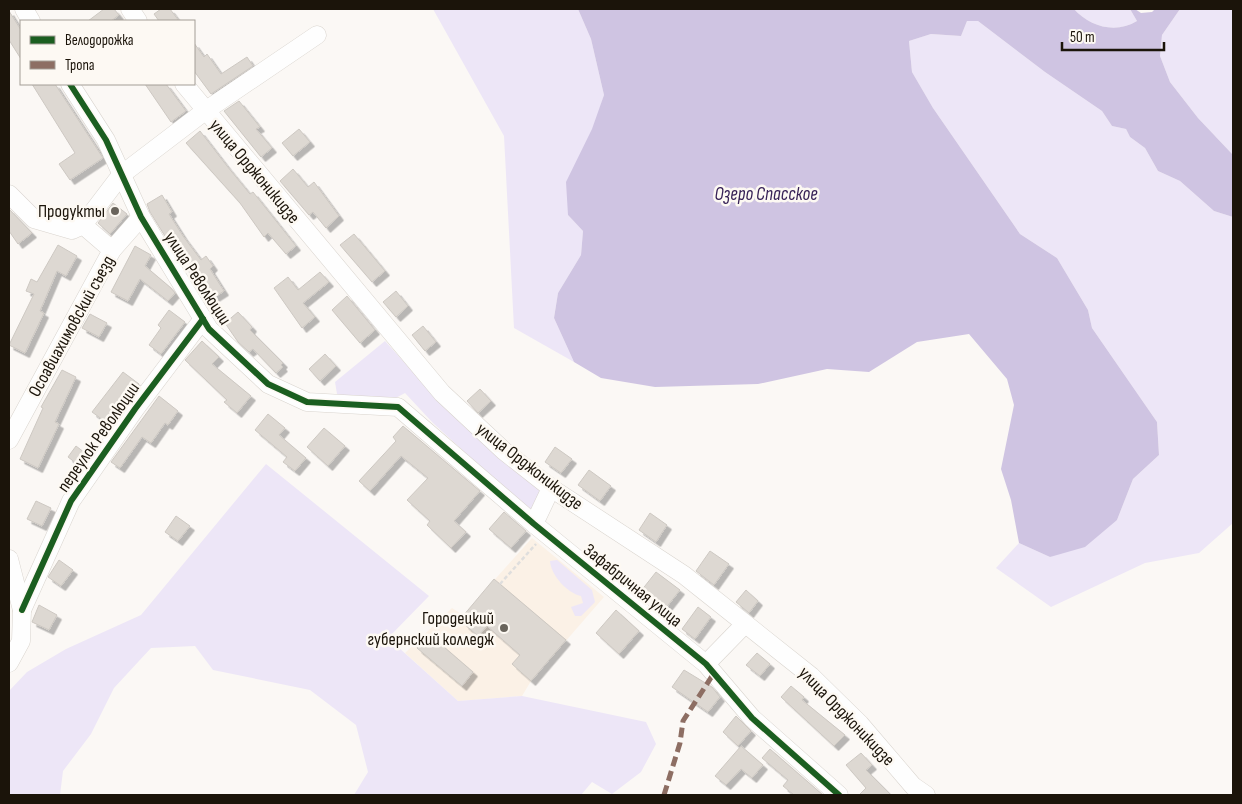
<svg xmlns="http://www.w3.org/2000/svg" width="1242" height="804" viewBox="0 0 1242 804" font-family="'Sofia Sans Condensed',sans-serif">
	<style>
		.built { fill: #fbf1e6 }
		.green { fill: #ede6f7 }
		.water { fill: #cfc4e2 }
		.building { fill: #ddd8d2; stroke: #cdc8c2; filter: url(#shadow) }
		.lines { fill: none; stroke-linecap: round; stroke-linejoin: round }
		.minor-casing { stroke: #d9d4ce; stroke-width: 19 }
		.path { stroke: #dfdedd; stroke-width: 2.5; stroke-dasharray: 4 2.5; stroke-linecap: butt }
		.minor { stroke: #fefefe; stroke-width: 18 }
		.quiet { stroke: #8d6e63; stroke-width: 5; stroke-dasharray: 10 5; stroke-linecap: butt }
		.cycleway-casing { stroke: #fdf9f3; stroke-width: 9 }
		.cycleway { stroke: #1b5e20; stroke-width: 6 }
		.poi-dot { fill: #69645c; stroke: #fdf9f3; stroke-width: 2 }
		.labels { text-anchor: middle; stroke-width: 5; stroke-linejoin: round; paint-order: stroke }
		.street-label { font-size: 18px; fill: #1b140a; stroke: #fdf9f3 }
		.poi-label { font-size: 18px; fill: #1b140a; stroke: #fdf9f3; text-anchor: end }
		.water-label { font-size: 19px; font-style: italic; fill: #362056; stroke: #fdf9f3 }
	</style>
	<defs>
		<filter id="shadow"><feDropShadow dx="4.5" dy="4.5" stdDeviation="0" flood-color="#0004"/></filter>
	</defs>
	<rect width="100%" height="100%" fill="#fbf8f5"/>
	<polygon class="built" points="532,538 604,597 531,681 522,696 458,701 405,653 452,608 463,615"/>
	<g class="green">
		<polygon points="433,9 578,9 591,39 604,95 568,215 583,231 581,255 558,293 554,318 574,362 514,328 504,136"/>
		<path d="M1074,9h56l7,12c-21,13 -47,6 -63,-12z"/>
		<polygon points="1180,9 1233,9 1233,155 1198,118 1170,82 1160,56 1162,35"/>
		<polygon points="967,21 978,21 1045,72 1102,111 1112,126 1126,129 1130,137 1145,148 1158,171 1180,181 1214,211 1233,217 1233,523 1199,553 1145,563 1051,607 996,568 1019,543 1050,557 1117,520 1133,479 1159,455 1157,422 1092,328 1088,310 1057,258 1020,234 933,108 912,72 909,41 931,34 961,36"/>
		<polygon points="385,341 431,392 540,490 531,513 433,423 405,393 390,401 338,400 335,382"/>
		<polygon points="266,464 429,596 388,638 458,701 522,696 646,722 656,744 641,772 612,794 592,782 581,795 354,795 368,772 356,725 310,690 213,670 195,646 151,648 114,688 91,734 63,771 60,795 9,795 9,691 27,672 66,649 141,615"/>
		<path d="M557,560l35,30 3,12 -14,14h-6l-4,-9 12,-4 -2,-7c-14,-3 -30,-21 -31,-35z"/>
	</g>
	<path class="water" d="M578,9h496c16,18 42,25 63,12l-7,-12h5l6,4 11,-1 3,-3h25l-18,26 -2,21 10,26 28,36 35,37v62l-19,-6 -34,-30 -22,-10 -13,-23 -15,-11 -4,-8 -14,-3 -10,-15 -57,-39 -67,-51h-11l-6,15 -30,-2 -22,7 3,31 21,36 87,126 37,24 31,52 4,18 65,94 2,33 -26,24 -16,41 -32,27 -35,10 -31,-14 -8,-43 -10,-31 13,-64 -7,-26 -38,-45 -52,8 -48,30 -42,-3 -69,15 -103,3 -54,-9 -27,-16 -20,-44 4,-25 23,-38 2,-24 -15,-16 -2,-33 26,-53 12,-34 -13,-56z"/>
	<g class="building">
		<polygon points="104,9 114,9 119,15 111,21 88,21"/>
		<polygon points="161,9 170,9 179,21 159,21 154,14"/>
		<polygon points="9,11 21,30 21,59 9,40"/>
		<polygon points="194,43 204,57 207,54 221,74 247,57 253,66 211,94 194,71"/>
		<polygon points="32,84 55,84 103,158 70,180 59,164 75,153"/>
		<polygon points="145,84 166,84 186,111 171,122"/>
		<polygon points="239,101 260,127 256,129 272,148 261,157 224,111"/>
		<polygon points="299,129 310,142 293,156 282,143"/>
		<polygon points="200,131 227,166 250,194 253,192 296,246 286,254 268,233 264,237 240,203 186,143"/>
		<polygon points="293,169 308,187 314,182 339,216 326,228 313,212 309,215 280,181"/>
		<polygon points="162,195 172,212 169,214 183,236 201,260 206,256 213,266 210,269 224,291 210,300 197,278 195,280 189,272 190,268 172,239 168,241 150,212 147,204"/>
		<polygon points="113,203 127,214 110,234 98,223"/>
		<polygon points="9,209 32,233 18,244 9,231"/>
		<polygon points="354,234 385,271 372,282 340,245"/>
		<polygon points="58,245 77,256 66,276 57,271 40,311 44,313 25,353 9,345 34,294 26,291 31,279 37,282"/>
		<polygon points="135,246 151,255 145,266 171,288 175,293 168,301 140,279 128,301 111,292"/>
		<polygon points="320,272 329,282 303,303 315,317 302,328 274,288 288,277 298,290"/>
		<polygon points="396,291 408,306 396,317 383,302"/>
		<polygon points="347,296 375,330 360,343 332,310"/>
		<polygon points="169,310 185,322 161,354 149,345 161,328 158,325"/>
		<polygon points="238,312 252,327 250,330 283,363 281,365 283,367 276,373 253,349 249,352 238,342 225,323"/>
		<polygon points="90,314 107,323 99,337 82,328"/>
		<polygon points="423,326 436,342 425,351 412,335"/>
		<polygon points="202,341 219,357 212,364 251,396 237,413 224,402 227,400 185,360"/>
		<polygon points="325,354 336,366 320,381 309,369"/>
		<polygon points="62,370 76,377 55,422 59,424 38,468 20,459 43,408 41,407"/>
		<polygon points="123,372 139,384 110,425 92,412"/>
		<polygon points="480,389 491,401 478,413 467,401"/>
		<polygon points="159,396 178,411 168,425 165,423 151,443 142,437 120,468 111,462"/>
		<polygon points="268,414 285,428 279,435 306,458 295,471 283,462 287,457 255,430"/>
		<polygon points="403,426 480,491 454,521 466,532 451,548 427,525 430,521 407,500 428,478 401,456 370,491 359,481 396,441 393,437"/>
		<polygon points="324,428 345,446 328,466 307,447"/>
		<polygon points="76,446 89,456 81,467 68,457"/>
		<polygon points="555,447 572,459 561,473 545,462"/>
		<polygon points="589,470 611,486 600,501 578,485"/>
		<polygon points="36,501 51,508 42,526 27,519"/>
		<polygon points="504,512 526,531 511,548 489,529"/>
		<polygon points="650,513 667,525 656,542 639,530"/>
		<polygon points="176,516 190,526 178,541 165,532"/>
		<polygon points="710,551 729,564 714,585 696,571"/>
		<polygon points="59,560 73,570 61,586 48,577"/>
		<polygon points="656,572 680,590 665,609 641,591"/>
		<polygon points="494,579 566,640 531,681 512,664 520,655 487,626 478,636 464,624 468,620 463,616"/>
		<polygon points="746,590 758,601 749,613 736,602"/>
		<polygon points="39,605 57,615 49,630 32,622"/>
		<polygon points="698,607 711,617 695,639 682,629"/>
		<polygon points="616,610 639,631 619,654 596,633"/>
		<polygon points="429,634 473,672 462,686 417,648"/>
		<polygon points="757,653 770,664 760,676 746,665"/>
		<polygon points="684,670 712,687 720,697 708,712 672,687"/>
		<polygon points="791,686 804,697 802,700 845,735 834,746 781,697"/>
		<polygon points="736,716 751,731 738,746 723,732"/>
		<polygon points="741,746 763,765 752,778 741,769 726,785 715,776"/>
		<polygon points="770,749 823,795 794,795 783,786 788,780 762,758"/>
		<polygon points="861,753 872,765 866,770 891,795 859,795 866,788 846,765"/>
	</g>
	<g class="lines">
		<defs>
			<g id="minor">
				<polyline points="24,9 31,21"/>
				<polyline points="130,9 138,21"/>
				<polyline points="70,84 106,140 141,217 209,329 268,384 307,402 398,407 534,524 706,664 752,718 839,795"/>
				<polyline points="184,84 442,393 504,451 551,488 684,575 811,676 860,724 913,786 926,795"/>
				<polyline points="9,194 34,219 72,230 83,225 112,250"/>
				<polyline points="83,225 121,175 205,111 317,35"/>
				<polyline points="9,440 112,250 141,217"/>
				<polyline points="534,524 551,488"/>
				<polyline points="9,559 22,610 21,641 9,663"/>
				<polyline points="22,610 71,501 135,409 203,319"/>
				<polyline points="706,664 744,625"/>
			</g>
		</defs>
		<use href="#minor" class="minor-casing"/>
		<polyline class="path" points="500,584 536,544"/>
		<use href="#minor" class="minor"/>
		<polyline class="quiet" points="664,795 680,743 683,721 714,673"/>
		<defs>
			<g id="cycleway">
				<polyline points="70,84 106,140 141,217 209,329 268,384 307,402 398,407 534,524 706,664 752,718 839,795"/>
				<polyline points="22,610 71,501 135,409 203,319"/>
			</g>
		</defs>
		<use href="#cycleway" class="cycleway-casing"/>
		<use href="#cycleway" class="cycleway"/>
	</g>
	<g class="poi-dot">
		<circle cx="115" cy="211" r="5"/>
		<circle cx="504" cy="628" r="5"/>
	</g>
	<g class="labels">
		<g class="street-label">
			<text transform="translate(255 171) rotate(50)" y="6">улица Орджоникидзе</text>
			<text transform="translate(198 278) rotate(57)" y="6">улица Революции</text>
			<text transform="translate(71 326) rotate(-61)" y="6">Осоавиахимовский съезд</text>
			<text transform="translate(98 437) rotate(-55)" y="6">переулок Революции</text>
			<text transform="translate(530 466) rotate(38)" y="6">улица Орджоникидзе</text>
			<text transform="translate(633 585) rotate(39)" y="6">Зафабричная улица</text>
			<text transform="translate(847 716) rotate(46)" y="6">улица Орджоникидзе</text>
		</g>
		<g class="poi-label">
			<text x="105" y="217">Продукты</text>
			<text x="494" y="624">Городецкий<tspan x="494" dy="21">губернский колледж</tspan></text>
		</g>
		<g class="water-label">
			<text x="766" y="200">Озеро Спасское</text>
		</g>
	</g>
	<rect width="1242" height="804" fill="none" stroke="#1b140a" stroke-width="20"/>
	<rect x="20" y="20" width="175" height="65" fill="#fdf9f3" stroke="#a39d96"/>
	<rect x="30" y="36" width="25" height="8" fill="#1b5e20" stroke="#a39d96"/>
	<text x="65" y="45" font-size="15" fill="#1b140a">Велодорожка</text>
	<rect x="30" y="61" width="25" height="8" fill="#8d6e63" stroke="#a39d96"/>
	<text x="65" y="70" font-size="15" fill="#1b140a">Тропа</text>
	<path d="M1062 42v8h102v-8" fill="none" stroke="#1b140a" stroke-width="2.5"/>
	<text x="1070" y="42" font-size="15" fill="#1b140a" stroke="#fdf9f3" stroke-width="4" paint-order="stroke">50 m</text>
</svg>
